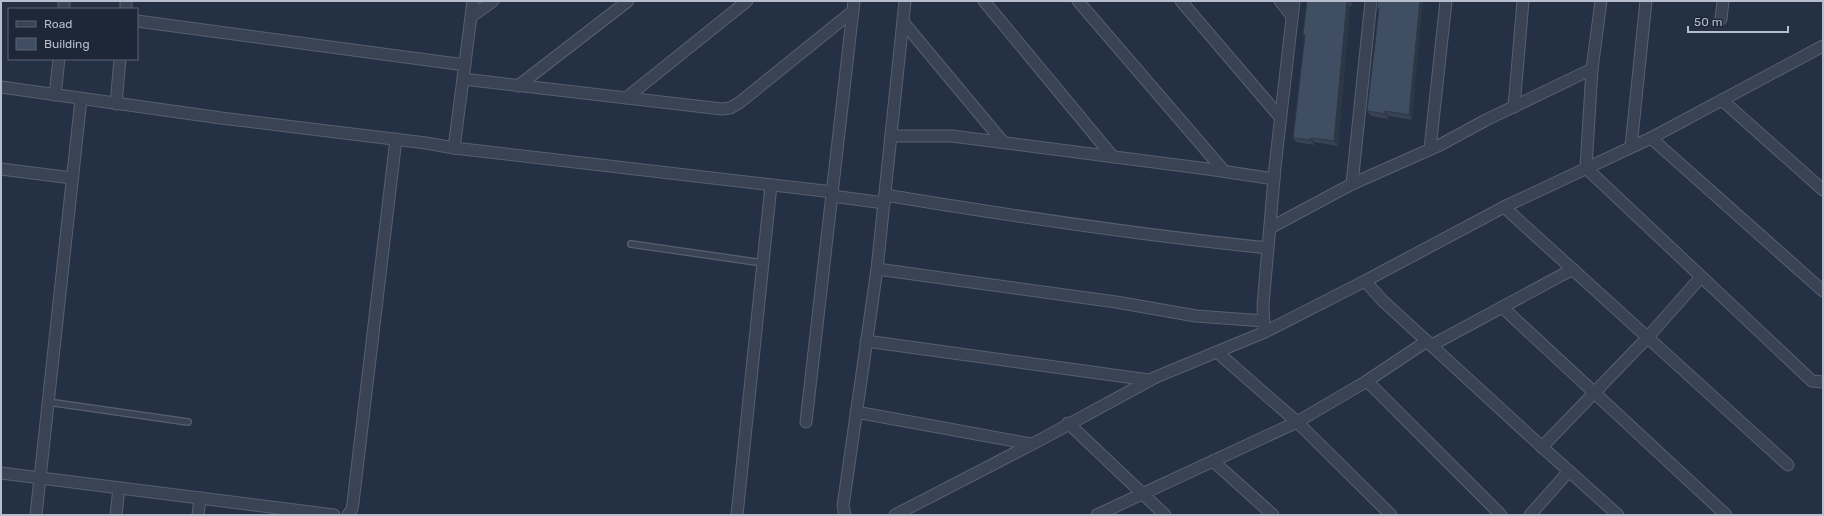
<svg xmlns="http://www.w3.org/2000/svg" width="1824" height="516" viewBox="0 0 1824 516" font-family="Rubik,sans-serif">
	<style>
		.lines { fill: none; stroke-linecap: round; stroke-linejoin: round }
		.lane-casing { stroke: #576070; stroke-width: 8 }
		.street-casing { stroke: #576070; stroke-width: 13 }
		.lane { stroke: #394353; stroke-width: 5.5 }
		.street { stroke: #394353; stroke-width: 11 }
		.wall { fill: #374355 }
		.shaded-wall { fill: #2d3745 }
		.building { fill: #404e63; stroke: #2d3745 }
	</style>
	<rect width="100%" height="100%" fill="#243043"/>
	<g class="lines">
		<defs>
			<g id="lane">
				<polyline points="631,244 763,263"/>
				<polyline points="48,402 188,422"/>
			</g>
			<g id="street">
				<polyline points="473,1 454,148 833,192"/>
				<polyline points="984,1 1113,157"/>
				<polyline points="1078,1 1224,171"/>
				<polyline points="1181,1 1280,117"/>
				<polyline points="1280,1 1292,16"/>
				<polyline points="1601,1 1592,69 1586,168 1812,381 1823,382"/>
				<polyline points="64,9 64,1"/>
				<polyline points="126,9 126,1"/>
				<polyline points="472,16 493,1"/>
				<polyline points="1721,19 1723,1"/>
				<polyline points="137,21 465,65"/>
				<polyline points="903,22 1003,142"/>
				<polyline points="463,79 722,109 730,108 739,103 853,11"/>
				<polyline points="518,86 628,1"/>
				<polyline points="1,87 221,118 426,143 454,148"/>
				<polyline points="55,95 59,59"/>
				<polyline points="626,98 747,1"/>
				<polyline points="1722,100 1823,190"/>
				<polyline points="116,104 120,59"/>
				<polyline points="1514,107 1523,1"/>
				<polyline points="891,136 952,136 1208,169 1274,179"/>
				<polyline points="1651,138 1823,291"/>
				<polyline points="1631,147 1646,1"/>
				<polyline points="1430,149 1446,1"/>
				<polyline points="1,169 72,178"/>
				<polyline points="1352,184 1371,1"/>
				<path d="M885,195c127,21 254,40 383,53"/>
				<polyline points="832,196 884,203"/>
				<polyline points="1504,207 1788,465"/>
				<polyline points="1270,228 1352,184 1440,145 1486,120 1592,69"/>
				<polyline points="877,269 1116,302 1196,316 1264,321"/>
				<polyline points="1365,281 1504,207 1651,138 1823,46"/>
				<polyline points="1502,307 1726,515"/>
				<polyline points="1264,329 1263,305 1275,167 1294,1"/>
				<polyline points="866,341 1149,380"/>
				<polyline points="1427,341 1367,381 1501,515"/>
				<polyline points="1432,345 1573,269"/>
				<polyline points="1217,352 1297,422 1391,515"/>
				<polyline points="856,412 1031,444"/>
				<polyline points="806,422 854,1"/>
				<polyline points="1068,423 1165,515"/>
				<polyline points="1542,447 1648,337 1701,277"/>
				<polyline points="1213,461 1273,515"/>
				<polyline points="1,473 334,515"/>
				<polyline points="36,515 81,99"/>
				<polyline points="116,515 119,488"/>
				<polyline points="198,515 200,498"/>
				<polyline points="348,515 352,509 353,503 396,139"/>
				<polyline points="737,515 771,185"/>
				<polyline points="845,515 843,506 877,269 905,1"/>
				<polyline points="895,515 1040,440 1156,377 1265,332 1365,281 1383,301 1542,447 1618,515"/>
				<polyline points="1097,515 1297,422 1367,381"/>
				<polyline points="1530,515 1569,471"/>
			</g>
		</defs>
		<use href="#lane" class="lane-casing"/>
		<use href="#street" class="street-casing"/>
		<use href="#lane" class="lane"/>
		<use href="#street" class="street"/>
	</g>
	<g class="wall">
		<polygon points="1307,1 1352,1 1352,6 1350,6 1338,146 1314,142 1314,145 1296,142 1293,138 1305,38 1303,35"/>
		<polygon points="1378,1 1412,120 1389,116 1388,119 1371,116 1367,111 1379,12 1377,9"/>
	</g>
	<g class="shaded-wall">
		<polygon points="1347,1 1350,6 1338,146 1334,141"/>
		<polygon points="1349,1 1352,1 1352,6"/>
		<polygon points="1420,1 1423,1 1412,120 1409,115"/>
		<polygon points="1385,111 1389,116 1388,119 1385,114"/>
		<polygon points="1311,138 1314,142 1314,145 1311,140"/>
	</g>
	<g class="building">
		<polygon points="1307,1 1349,1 1347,1 1334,141 1311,138 1311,140 1293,138 1305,35 1303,35"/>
		<polygon points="1378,1 1420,1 1409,115 1385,111 1385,114 1367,111 1379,9 1377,9"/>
	</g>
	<rect width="1824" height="516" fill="none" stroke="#b6becd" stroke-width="4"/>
	<rect x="8" y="8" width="130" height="52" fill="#1e2738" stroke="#5b6374"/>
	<rect x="16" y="21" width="20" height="6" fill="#394353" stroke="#5b6374"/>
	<text x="44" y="28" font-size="12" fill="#b6becd">Road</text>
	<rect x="16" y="38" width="20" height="12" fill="#404e63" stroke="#5b6374"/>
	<text x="44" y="48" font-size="12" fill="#b6becd">Building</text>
	<path d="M1688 26v6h100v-6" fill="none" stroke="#b6becd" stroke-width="2"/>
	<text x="1694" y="26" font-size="12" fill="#b6becd" stroke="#1e2738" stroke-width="3" paint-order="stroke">50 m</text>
</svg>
